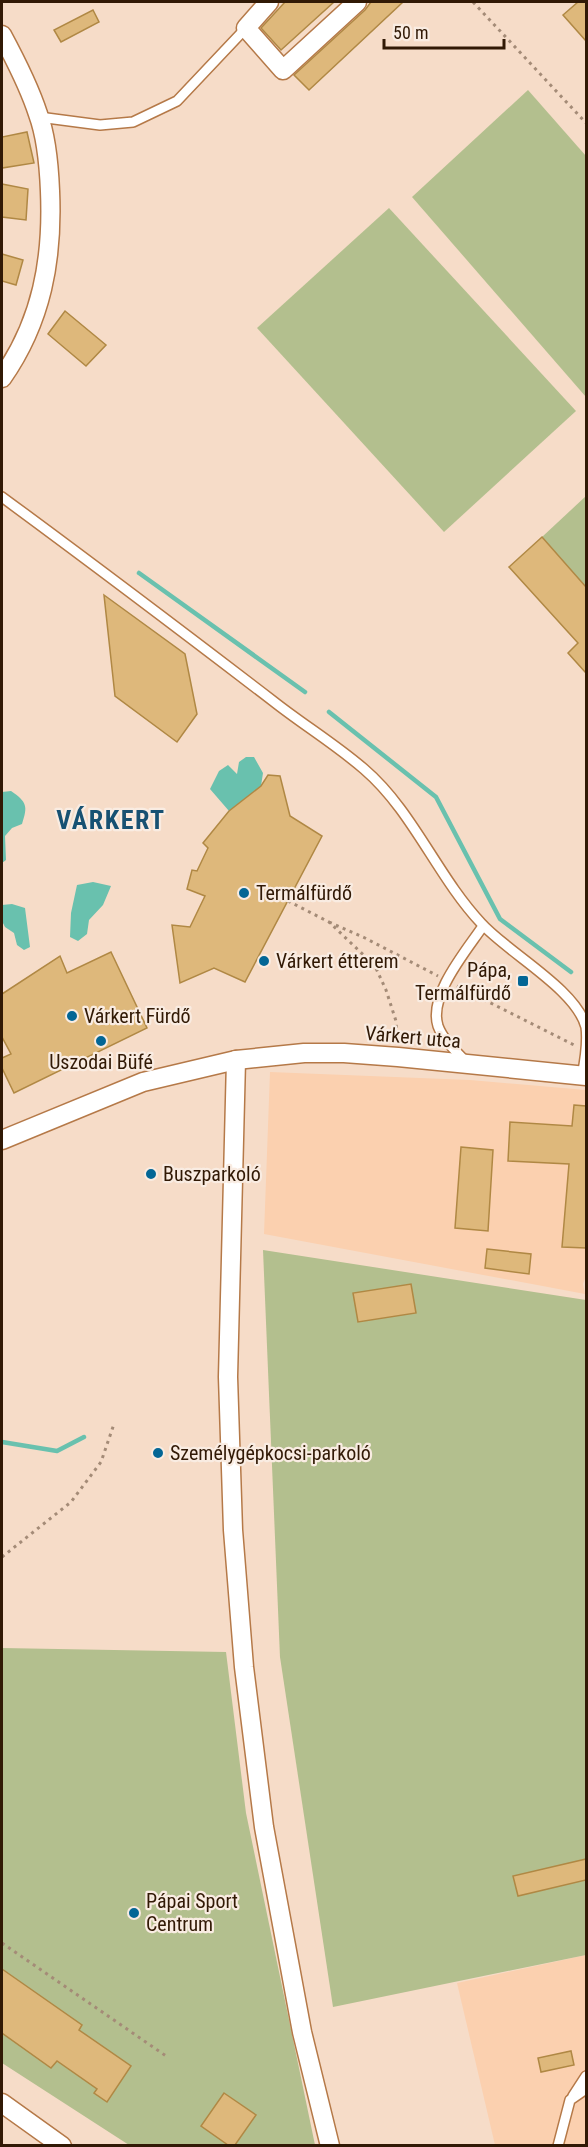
<svg xmlns="http://www.w3.org/2000/svg" width="588" height="2147" viewBox="0 0 588 2147" font-family="'Roboto Condensed',sans-serif">
	<style>
		.built { fill: #fbd0af }
		.green { fill: #b3bf8e }
		.water { fill: #69c1ae }
		.lines { fill: none; stroke-linecap: round; stroke-linejoin: round }
		.stream { stroke: #69c1ae; stroke-width: 4.5 }
		.building { fill: #deb87b; stroke: #b08844; stroke-width: 1.5 }
		.lane-casing { stroke: #b57948; stroke-width: 12 }
		.street-casing { stroke: #b57948; stroke-width: 21 }
		.path { stroke: #a48b77; stroke-width: 3; stroke-dasharray: 3 4.5; stroke-linecap: butt }
		.lane { stroke: #fff; stroke-width: 9 }
		.street { stroke: #fff; stroke-width: 18 }
		.poi-dot { fill: #036695; stroke: #f9ece2; stroke-width: 2 }
		.labels { text-anchor: middle; stroke-width: 4.5; stroke-linejoin: round; paint-order: stroke }
		.poi-label { font-size: 20px; fill: #311905; stroke: #f9ece2; text-anchor: start }
		.street-label { font-size: 20px; fill: #311905; stroke: #f9ece2 }
		.district-label { font-size: 26px; font-weight: bold; letter-spacing: 1.5px; fill: #175172; stroke: #f9ece2 }
	</style>
	<rect width="100%" height="100%" fill="#f6dcc8"/>
	<g class="built">
		<polygon points="270,1072 470,1080 586,1090 586,1276 583,1284 585,1294 264,1234"/>
		<polygon points="586,1955 586,2145 495,2145 457,1983"/>
	</g>
	<g class="green">
		<polygon points="528,90 586,156 586,397 412,197"/>
		<polygon points="389,208 576,411 444,532 257,328"/>
		<polygon points="586,496 586,587 542,537"/>
		<polygon points="263,1250 586,1300 586,1955 333,2007 280,1657"/>
		<polygon points="2,1648 226,1652 246,1813 315,2145 129,2145 2,2063"/>
	</g>
	<g class="water">
		<polygon points="246,757 254,757 263,773 261,786 229,811 210,789 219,771 228,765 237,774 239,762"/>
		<path d="M11,791c16,11 17,15 11,33l-10,4 -7,8 1,24 -4,3v-71z"/>
		<polygon points="93,882 111,886 103,905 89,920 87,934 78,941 70,937 71,913 77,885"/>
		<polygon points="12,904 25,908 30,947 24,950 17,945 14,933 5,927 2,921 2,905"/>
	</g>
	<g class="lines">
		<g class="stream">
			<polyline points="139,573 305,692"/>
			<polyline points="329,712 436,797 500,919 571,972"/>
			<polyline points="2,1442 57,1451 84,1437"/>
		</g>
	</g>
	<g class="building">
		<polygon points="285,2 334,2 281,50 261,28"/>
		<polygon points="371,2 403,2 309,90 294,75 365,10"/>
		<polygon points="578,2 586,2 586,41 563,15"/>
		<polygon points="93,10 99,22 61,42 54,30"/>
		<polygon points="27,132 34,163 2,168 2,137"/>
		<polygon points="2,184 28,189 26,220 2,217"/>
		<polygon points="2,254 23,260 16,285 2,281"/>
		<polygon points="65,311 106,345 86,366 48,334"/>
		<polygon points="542,537 586,587 586,673 568,653 578,643 509,567"/>
		<polygon points="104,595 185,654 197,714 177,742 115,696"/>
		<polygon points="268,775 280,776 290,816 322,836 245,982 214,968 180,983 172,925 190,927 205,896 187,889 192,870 197,871 208,848 203,843 229,811 261,786"/>
		<polygon points="111,952 147,1028 14,1093 2,1068 2,1058 11,1054 2,1037 2,994 60,956 67,973"/>
		<polygon points="574,1105 586,1106 586,1248 562,1247 569,1164 508,1161 510,1122 572,1126"/>
		<polygon points="461,1147 493,1150 488,1231 455,1228"/>
		<polygon points="487,1249 531,1254 529,1274 485,1268"/>
		<polygon points="411,1284 416,1313 358,1322 353,1293"/>
		<polygon points="586,1859 586,1880 518,1896 513,1876"/>
		<polygon points="2,1969 82,2025 79,2030 131,2066 107,2102 94,2093 97,2089 57,2061 51,2068 2,2033"/>
		<polygon points="571,2051 574,2065 541,2072 538,2058"/>
		<polygon points="224,2093 256,2115 235,2145 228,2145 201,2126"/>
	</g>
	<g class="lines">
		<defs>
			<g id="lane">
				<polyline points="39,117 100,125 133,122 177,101 246,28"/>
				<path d="M2,497c91,67 181,135 271,204 29,23 62,43 91,68 49,42 73,107 117,154 27,30 95,66 105,104 2,15 -1,34 -4,49"/>
				<path d="M467,1063c-10,-11 -24,-23 -29,-37 -10,-31 29,-76 45,-100"/>
				<polyline points="573,2096 586,2076"/>
				<polyline points="558,2146 570,2100 586,2089"/>
			</g>
			<g id="street">
				<polyline points="269,2 246,28 283,70 357,2"/>
				<path d="M2,35c14,26 27,51 36,79 9,24 11,52 12,77 3,68 -8,130 -48,187"/>
				<polyline points="236,1060 228,1377 233,1530 244,1667 264,1827 302,2032 330,2146"/>
				<polyline points="2,1140 143,1082 236,1060 304,1053 344,1053 398,1057 586,1076"/>
				<polyline points="2,2103 62,2146"/>
			</g>
		</defs>
		<use href="#lane" class="lane-casing"/>
		<use href="#street" class="street-casing"/>
		<g class="path">
			<polyline points="473,2 586,123"/>
			<polyline points="288,901 329,922 375,966 386,990 396,1021 397,1040"/>
			<polyline points="329,922 365,938 438,976"/>
			<polyline points="457,986 574,1045"/>
			<polyline points="2,1557 71,1502 101,1462 114,1424"/>
			<polyline points="2,1943 166,2056"/>
		</g>
		<use href="#lane" class="lane"/>
		<use href="#street" class="street"/>
	</g>
	<g class="poi-dot">
		<circle cx="244" cy="893" r="6"/>
		<circle cx="264" cy="961" r="6"/>
		<rect x="517" y="975" width="12" height="12" rx="3"/>
		<circle cx="72" cy="1016" r="6"/>
		<circle cx="101" cy="1041" r="6"/>
		<circle cx="151" cy="1174" r="6"/>
		<circle cx="158" cy="1453" r="6"/>
		<circle cx="134" cy="1913" r="6"/>
	</g>
	<g class="labels">
		<g class="poi-label">
			<text x="256" y="900">Termálfürdő</text>
			<text x="276" y="968">Várkert étterem</text>
			<text x="511" y="977" text-anchor="end">Pápa,<tspan x="511" dy="23">Termálfürdő</tspan></text>
			<text x="84" y="1023">Várkert Fürdő</text>
			<text x="101" y="1069" text-anchor="middle">Uszodai Büfé</text>
			<text x="163" y="1181">Buszparkoló</text>
			<text x="170" y="1460">Személygépkocsi-parkoló</text>
			<text x="146" y="1908">Pápai Sport<tspan x="146" dy="23">Centrum</tspan></text>
		</g>
		<g class="street-label">
			<text transform="translate(413 1037) rotate(5)" y="7">Várkert utca</text>
		</g>
		<g class="district-label">
			<text x="111" y="829">VÁRKERT</text>
		</g>
	</g>
	<rect width="588" height="2147" fill="none" stroke="#311905" stroke-width="6"/>
	<path d="M384 39v9h120v-9" fill="none" stroke="#311905" stroke-width="3"/>
	<text x="393" y="39" font-size="18" fill="#311905" stroke="#f9ece2" stroke-width="4.5" paint-order="stroke">50 m</text>
</svg>
